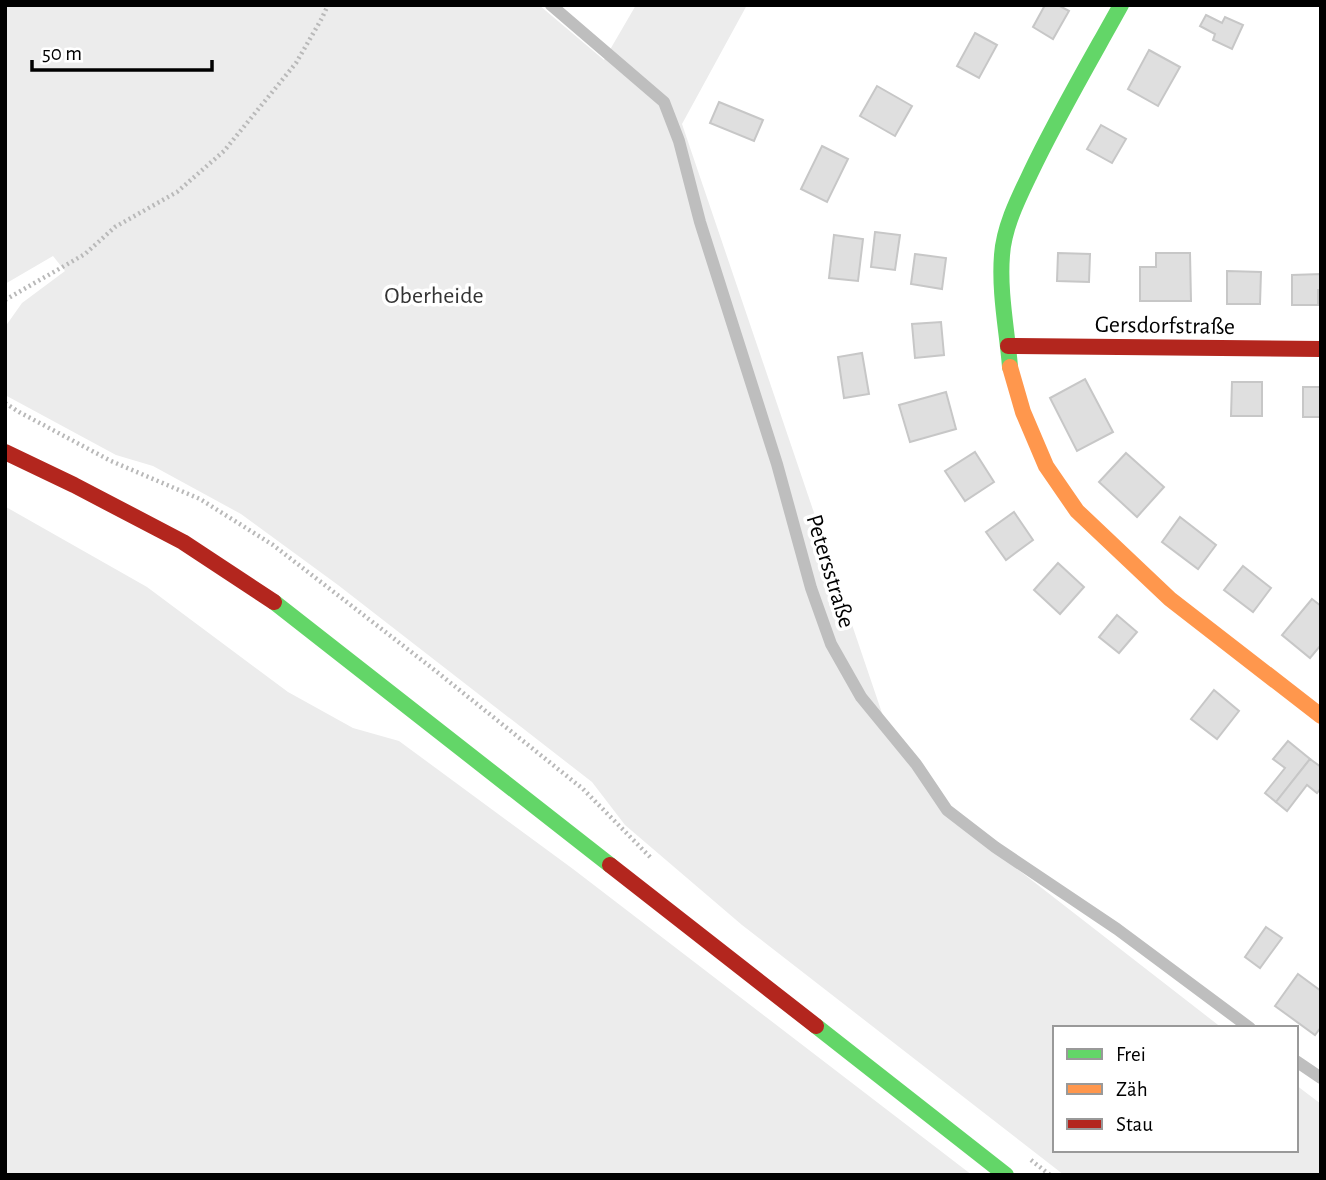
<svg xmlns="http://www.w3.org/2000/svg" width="1326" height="1180" viewBox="0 0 1326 1180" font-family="'Alegreya Sans',sans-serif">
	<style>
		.green { fill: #ececec }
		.building { fill: #dfdfdf; stroke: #c7c7c7; stroke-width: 2 }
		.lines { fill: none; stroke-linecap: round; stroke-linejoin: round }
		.path { stroke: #b9b9b9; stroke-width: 4.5; stroke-dasharray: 2 3.5; stroke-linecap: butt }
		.lane { stroke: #bebebe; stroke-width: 12 }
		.fast { stroke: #63d668; stroke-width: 16 }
		.slow { stroke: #ff974d; stroke-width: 16 }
		.jam { stroke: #b3261e; stroke-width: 16 }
		.labels { text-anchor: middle; stroke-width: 7; stroke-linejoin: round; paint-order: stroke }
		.park-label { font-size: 24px; fill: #333; stroke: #fff }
		.street-label { font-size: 24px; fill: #000; stroke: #fff }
	</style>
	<rect width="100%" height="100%" fill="#fff"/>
	<g class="green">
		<polygon points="5,5 539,5 604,60 636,5 747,5 682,124 883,716 944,812 1222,1028 1055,1028 1055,1150 1296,1150 1296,1085 1321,1104 1321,1175 1064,1175 742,925 625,825 592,782 338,585 241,514 153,466 116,455 5,395 5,327 22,303 65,271 53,256 5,284"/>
		<polygon points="5,505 6,507 147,587 288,692 353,728 399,741 573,869 972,1175 5,1175"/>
	</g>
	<g class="building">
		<polygon points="1045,5 1058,5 1069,11 1053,39 1033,27"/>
		<polygon points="1206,15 1222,23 1225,17 1243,25 1232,49 1213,40 1215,34 1200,26"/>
		<polygon points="975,33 997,45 979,78 957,66"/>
		<polygon points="1149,50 1180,67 1158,106 1128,89"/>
		<polygon points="877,86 912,106 895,136 860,116"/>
		<polygon points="719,102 763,120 754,141 710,123"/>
		<polygon points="1101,125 1126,139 1112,163 1087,149"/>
		<polygon points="822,146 848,159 827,202 801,189"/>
		<polygon points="875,232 900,235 895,270 871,267"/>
		<polygon points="834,235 863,239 858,281 829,278"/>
		<polygon points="1058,253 1090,254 1089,282 1057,281"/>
		<polygon points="1156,253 1190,253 1191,301 1140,301 1140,267 1156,267"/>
		<polygon points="915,254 946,258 942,289 911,284"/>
		<polygon points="1227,271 1261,272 1260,304 1227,304"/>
		<polygon points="1321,274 1321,290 1318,290 1318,305 1292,305 1292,275"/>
		<polygon points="941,322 944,355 915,358 912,324"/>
		<polygon points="862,353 869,394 844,398 838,357"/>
		<polygon points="1085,379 1113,432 1077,451 1050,398"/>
		<polygon points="1232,382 1262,382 1262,416 1231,416"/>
		<rect x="1303" y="387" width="18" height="30"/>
		<polygon points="946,392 956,429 910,442 899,405"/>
		<polygon points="975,452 994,482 965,501 945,471"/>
		<polygon points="1126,453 1164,487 1137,517 1099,482"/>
		<polygon points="1014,512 1033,540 1006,560 986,532"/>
		<polygon points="1180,517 1216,545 1198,569 1162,542"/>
		<polygon points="1058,563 1084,587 1060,614 1034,590"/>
		<polygon points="1243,566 1271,588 1253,612 1224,590"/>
		<polygon points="1312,599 1321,606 1321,645 1310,658 1282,635"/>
		<polygon points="1117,615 1137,632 1119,653 1099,637"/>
		<polygon points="1214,690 1239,711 1217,739 1191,719"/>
		<polygon points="1288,741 1310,759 1276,802 1265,793 1285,768 1273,759"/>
		<polygon points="1310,759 1321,767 1321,788 1317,793 1307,785 1287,811 1276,802"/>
		<polygon points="1266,927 1282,938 1260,968 1245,957"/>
		<polygon points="1298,974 1321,991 1321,1027 1315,1035 1275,1006"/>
	</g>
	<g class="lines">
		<g class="path">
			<polyline points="5,300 85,254 115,227 177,192 224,151 296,63 322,18 328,5"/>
			<polyline points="5,403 19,412 111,461 200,499 273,545 432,668 583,789 652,859"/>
			<polyline points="1031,1160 1050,1175"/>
		</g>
		<g class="lane">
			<polyline points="551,5 664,102 679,141 700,222 777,464 811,588 831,644 861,697 916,764 947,810 995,847 1117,929 1250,1028"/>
			<polyline points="1296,1061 1321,1078"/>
		</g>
		<g class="fast">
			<path d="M1010,367c-3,-37 -11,-75 -8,-112 2,-28 16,-56 28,-81 27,-57 60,-113 91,-169"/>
			<polyline points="274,602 610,865"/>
			<polyline points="816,1026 1006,1175"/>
		</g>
		<polyline class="slow" points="1010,367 1023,412 1046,466 1077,511 1170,599 1321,716"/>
		<g class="jam">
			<polyline points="1008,346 1321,349"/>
			<polyline points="5,452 74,485 183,542 274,602"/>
			<polyline points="610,865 816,1026"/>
		</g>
	</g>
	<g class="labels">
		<g class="park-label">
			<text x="434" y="303">Oberheide</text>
		</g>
		<g class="street-label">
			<text transform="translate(1165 325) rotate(1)" y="8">Gersdorfstraße</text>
			<text transform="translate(831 571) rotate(73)" y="8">Petersstraße</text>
		</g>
	</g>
	<rect width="1326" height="1180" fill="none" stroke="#000000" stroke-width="14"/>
	<rect x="1053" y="1026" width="245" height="126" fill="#ffffff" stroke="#999999" stroke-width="2"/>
	<rect x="1067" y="1049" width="35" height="10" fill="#63d668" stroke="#999999" stroke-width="2"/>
	<text x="1116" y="1061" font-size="21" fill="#000000">Frei</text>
	<rect x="1067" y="1084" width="35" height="10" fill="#ff974d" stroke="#999999" stroke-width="2"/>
	<text x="1116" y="1096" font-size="21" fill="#000000">Zäh</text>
	<rect x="1067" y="1119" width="35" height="10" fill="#b3261e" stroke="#999999" stroke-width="2"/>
	<text x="1116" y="1131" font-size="21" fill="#000000">Stau</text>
	<path d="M32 60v10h180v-10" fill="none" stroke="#000000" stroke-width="3.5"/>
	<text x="42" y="60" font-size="21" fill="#000000" stroke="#ffffff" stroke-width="5" paint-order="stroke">50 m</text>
</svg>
